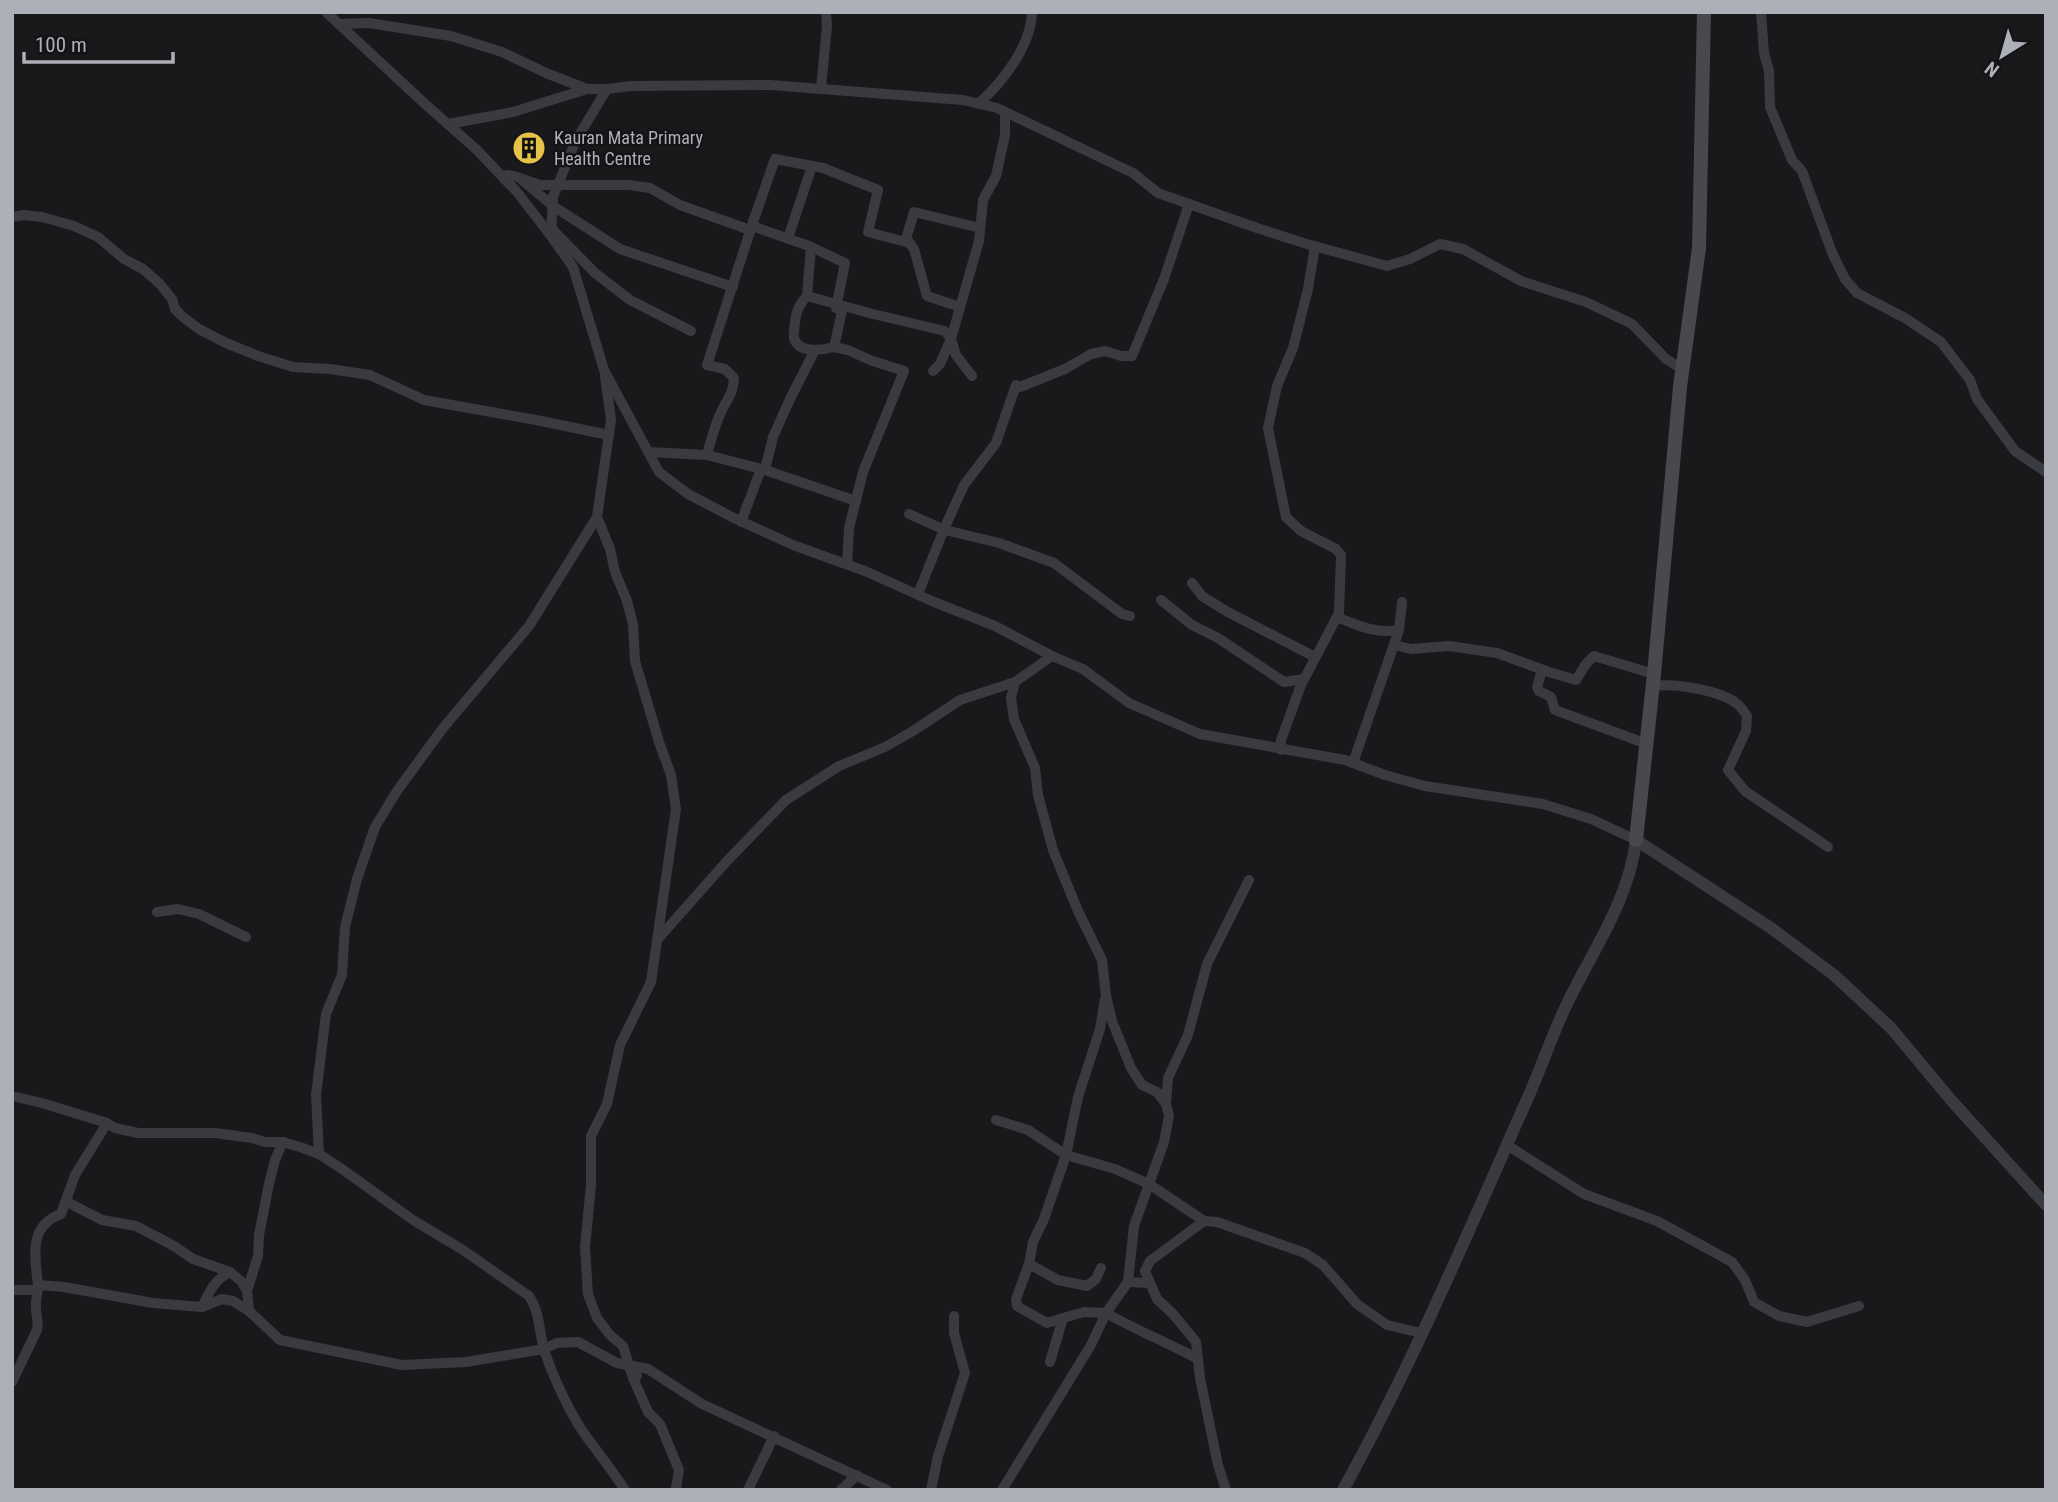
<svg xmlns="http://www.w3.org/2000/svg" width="2058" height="1502" viewBox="0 0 2058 1502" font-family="'Roboto Condensed',sans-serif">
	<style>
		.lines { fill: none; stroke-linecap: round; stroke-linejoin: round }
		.minor { stroke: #3a3b40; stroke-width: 10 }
		.tertiary { stroke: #3a3b40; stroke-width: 12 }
		.secondary { stroke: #48494f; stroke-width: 14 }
		.labels { text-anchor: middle; stroke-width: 5; stroke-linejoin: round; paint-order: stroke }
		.poi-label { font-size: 18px; fill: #adafb9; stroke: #141416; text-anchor: start }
	</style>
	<rect width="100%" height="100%" fill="#19191b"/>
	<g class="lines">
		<g class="minor">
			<polyline points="326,12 424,103 477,150 517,192 551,236 573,267 604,370 659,472 688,494 736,519 793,545 865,571 934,602 995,626 1052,656 1083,669 1129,703 1200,734 1345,760 1385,775 1425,786 1543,804 1591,819 1636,840"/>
			<polyline points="1761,12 1764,53 1769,71 1770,107 1792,160 1802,171 1833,255 1845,279 1857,293 1905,318 1941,342 1970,380 1977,399 2015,451 2046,472"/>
			<polyline points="339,24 369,23 451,36 502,52 546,73 587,89 607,89 631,86 770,85 963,100 997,108 1133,173 1158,193 1257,228 1307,244 1387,266 1410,259 1440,244 1463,249 1521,281 1586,302 1632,324 1666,359 1682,369"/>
			<polyline points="821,88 827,26 826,12"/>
			<path d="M978,104c25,-22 53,-58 54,-92"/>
			<polyline points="448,124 513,112 587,89"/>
			<polyline points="504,179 507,175 514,176 540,185 629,185 650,188 680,205 750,230"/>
			<polyline points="523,181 553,206 620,249 733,287"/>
			<polyline points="12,217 24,215 42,217 74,226 98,237 124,259 143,269 160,284 172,299 175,309 183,317 199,329 226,343 258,356 293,367 330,369 370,375 424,400 536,420 609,435"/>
			<polyline points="552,229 595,273 630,300 691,331"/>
			<polyline points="551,235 553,197 576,140 607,89"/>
			<polyline points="788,238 812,166"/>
			<polyline points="807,296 811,247"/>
			<polyline points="960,307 927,296 914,249 906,239 914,212 980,228"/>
			<path d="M834,347c-11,3 -36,7 -40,-9 -1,-5 1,-12 1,-17 2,-11 4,-17 12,-25l66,18 72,17 6,8 -11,25 -7,7"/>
			<polyline points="972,376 956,355 951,339 979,241 983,200 996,176 1005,135 1005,112"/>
			<polyline points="1020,387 1065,369 1091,354 1105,351 1121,356 1132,356 1164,279 1189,204"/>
			<path d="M648,452l59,3c4,-15 8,-31 15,-45 6,-13 11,-15 12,-32l-9,-9 -18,-4 46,-143"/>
			<polyline points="707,455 765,470 773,437 790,399 815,350"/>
			<polyline points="765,470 856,501"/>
			<polyline points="909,514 945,530 999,543 1054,563 1122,614 1130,616"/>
			<polyline points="597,517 610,549 615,572 627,601 633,624 635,661 659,742 671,775 676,809 651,982 620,1045 607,1104 591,1136 591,1185 585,1247 588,1294 597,1318 610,1335 623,1346 633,1378"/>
			<polyline points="741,522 761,469"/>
			<polyline points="847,564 849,528 863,472 904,371 870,360 848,350 834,347 842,311 836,308 845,263 809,246 755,227 753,222 775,159 823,168 878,190 868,232 910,243"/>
			<polyline points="1192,583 1202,596 1226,611 1315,657"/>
			<polyline points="918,594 944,529 964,485 996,443 1016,385"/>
			<polyline points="1161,600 1192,625 1218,638 1284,682 1304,679"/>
			<path d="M1337,617c22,9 39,17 62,13"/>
			<polyline points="1394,645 1411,649 1449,646 1497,653 1549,672 1576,680 1586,664 1594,656 1654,674"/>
			<polyline points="1052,656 1015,682 1011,698 1014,719 1035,768 1038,795 1053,850 1078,911 1102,960 1106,996 1112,1021 1131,1068 1142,1085 1157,1092 1166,1104 1169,1116 1164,1142 1134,1226 1128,1282"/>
			<polyline points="1542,670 1537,687 1539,691 1551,697 1555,710 1647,744"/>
			<path d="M1653,686c21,-3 66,4 83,17 4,2 8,9 11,13l-1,15 -18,39 17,21 83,56"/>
			<polyline points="1281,750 1281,740 1301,685 1339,613 1341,555 1336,549 1301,531 1286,517 1268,428 1277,386 1293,348 1308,289 1315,246"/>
			<polyline points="1353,763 1399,630 1402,602"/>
			<polyline points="157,912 178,909 199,914 246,937"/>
			<polyline points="657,940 727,861 786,800 839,766 885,747 913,731 960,700 1015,682"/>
			<path d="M12,1096l30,7 65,20 8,5 23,5h77l37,5 13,4h18l17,5 19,7 23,15 71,51 50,30 66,46c13,19 9,41 18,62 7,21 24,56 36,74 14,19 29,38 42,58"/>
			<polyline points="1166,1103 1168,1078 1188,1035 1207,964 1249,880"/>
			<polyline points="996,1120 1028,1130 1066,1155 1115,1169 1149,1184 1204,1221 1217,1222 1305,1253 1323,1265 1357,1304 1387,1325 1421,1333"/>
			<polyline points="1507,1145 1584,1194 1657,1221 1732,1262 1745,1280 1754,1302 1779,1316 1807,1322 1859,1306"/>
			<polyline points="319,1154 316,1095 326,1014 342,975 345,927 357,879 375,827 397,791 443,728 529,626 597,517 611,420 605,376"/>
			<polyline points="1204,1221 1150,1261 1145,1271 1157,1299 1173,1314 1196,1342 1200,1378 1218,1465 1226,1490"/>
			<polyline points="1029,1264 1016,1299 1017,1306 1047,1323 1063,1318"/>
			<polyline points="1101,1268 1096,1279 1087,1286 1058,1280 1029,1264 1033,1242 1044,1219 1066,1155 1078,1097 1100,1029 1105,999"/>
			<polyline points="38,1285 64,1287 153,1303 202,1307 222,1299 233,1301 249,1311 247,1291 242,1282 230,1272 193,1259 174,1246 136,1226 102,1220 67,1202"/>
			<polyline points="12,1290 37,1290"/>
			<polyline points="247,1291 258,1256 259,1235 269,1184 275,1160 283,1142"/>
			<path d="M202,1307c7,-15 13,-28 28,-35"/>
			<polyline points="249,1311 280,1340 402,1365 466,1362 544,1349 557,1343 578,1342 617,1363 648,1369 702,1404 887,1490"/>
			<polyline points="1050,1362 1063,1318 1084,1312 1106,1313 1128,1282 1150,1283"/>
			<polyline points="637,1376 633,1378 648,1412 660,1424 679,1470 676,1488 675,1490"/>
			<path d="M12,1382l25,-52c2,-8 -1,-13 -1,-22 -1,-7 2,-15 2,-22 -3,-30 -10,-60 23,-72l14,-39 32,-52"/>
			<polyline points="748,1490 774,1436"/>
			<polyline points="841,1490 857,1475"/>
			<polyline points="931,1490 938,1456 965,1373 954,1333 954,1316"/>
			<path d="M1002,1490l89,-145 15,-32c30,17 62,30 92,46"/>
		</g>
		<path class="tertiary" d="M1343,1490c70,-127 127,-262 186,-395 13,-29 23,-60 37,-89 25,-53 63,-105 70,-166l135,88 63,47 57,53 60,72 95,105"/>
		<polyline class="secondary" points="1636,840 1654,674 1680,387 1699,248 1704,12"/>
	</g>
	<defs>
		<symbol id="building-disc" viewBox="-11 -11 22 22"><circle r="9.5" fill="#e4c348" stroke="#141416"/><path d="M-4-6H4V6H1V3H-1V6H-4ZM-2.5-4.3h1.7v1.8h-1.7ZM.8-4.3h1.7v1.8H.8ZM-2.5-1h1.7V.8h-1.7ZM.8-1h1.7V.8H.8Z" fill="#111"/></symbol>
	</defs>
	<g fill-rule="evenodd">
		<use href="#building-disc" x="510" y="129" width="38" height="38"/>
	</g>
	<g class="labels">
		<g class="poi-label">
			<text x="554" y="144">Kauran Mata Primary<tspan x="554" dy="21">Health Centre</tspan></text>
		</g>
	</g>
	<rect width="2058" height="1502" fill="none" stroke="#adafb9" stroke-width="28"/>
	<g transform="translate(2002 56) rotate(217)" stroke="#141416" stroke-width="5" paint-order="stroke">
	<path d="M0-5L12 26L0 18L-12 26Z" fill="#adafb9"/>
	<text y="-10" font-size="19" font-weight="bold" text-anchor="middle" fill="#adafb9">N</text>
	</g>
	<path d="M24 52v10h149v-10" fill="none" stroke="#adafb9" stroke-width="3.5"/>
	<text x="35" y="52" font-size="21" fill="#adafb9" stroke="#141416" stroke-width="5" paint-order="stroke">100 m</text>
</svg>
